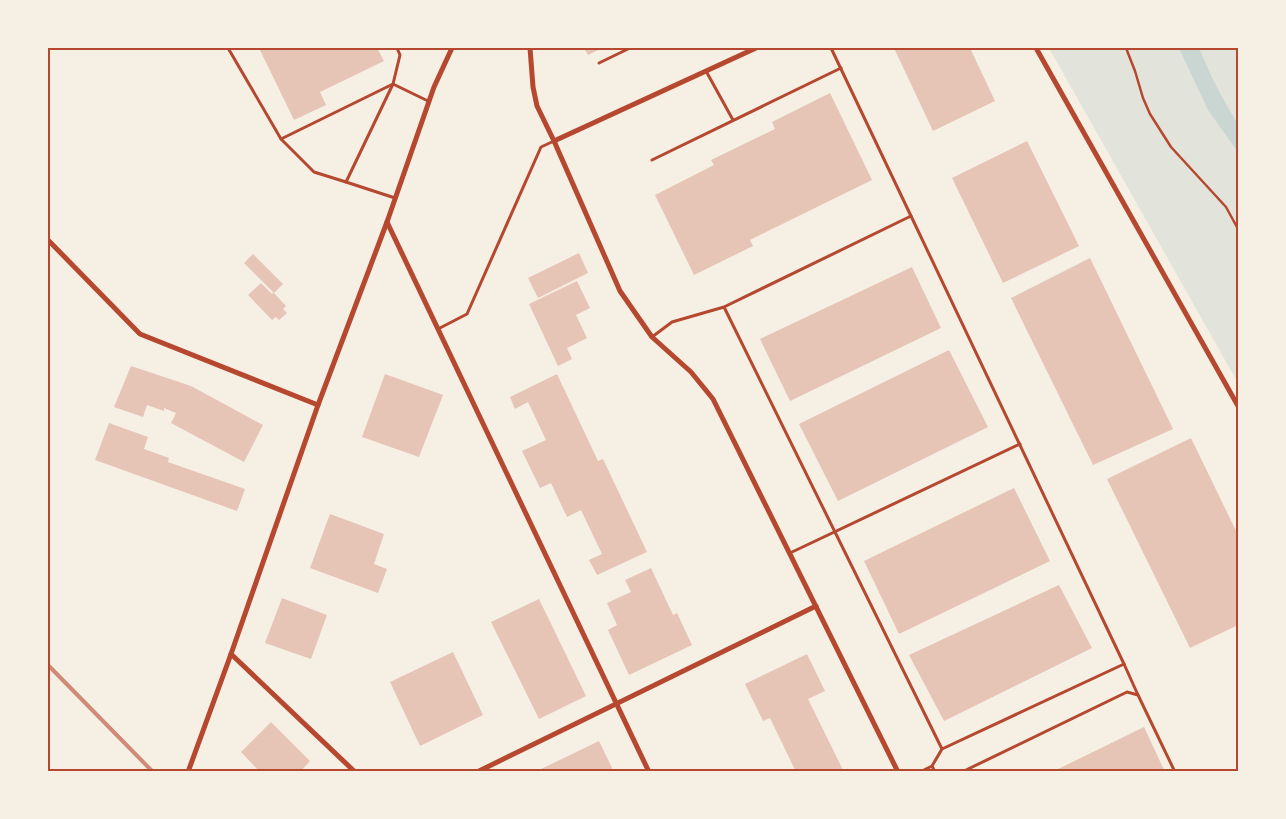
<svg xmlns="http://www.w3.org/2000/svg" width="1286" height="819" viewBox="0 0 1286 819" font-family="'Alegreya Sans',sans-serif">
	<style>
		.green { fill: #e2e4dc }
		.water { fill: #c9d6d2 }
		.building { fill: #e6c5b7 }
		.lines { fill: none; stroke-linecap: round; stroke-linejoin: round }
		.path { stroke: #b5482f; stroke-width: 2.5 }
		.service { stroke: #b5482f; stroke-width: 3 }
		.minor { stroke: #b5482f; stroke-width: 5 }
		.rail { stroke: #cf8b77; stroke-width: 4 }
		.neatline { fill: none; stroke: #b5482f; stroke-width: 2 }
	</style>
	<rect width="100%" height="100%" fill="#f6efe4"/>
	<polygon class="green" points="1049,48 1238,48 1238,383"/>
	<polygon class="water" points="1179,48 1199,48 1212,78 1227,106 1238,124 1238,152 1208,110"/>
	<g class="building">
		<polygon points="259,48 377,48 384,61 320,92 326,105 294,120"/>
		<polygon points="584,48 602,48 588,55"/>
		<polygon points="894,48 970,48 995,101 933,131"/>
		<polygon points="830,93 872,180 750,240 753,246 694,275 655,195 714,165 711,160 775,129 772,122"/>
		<polygon points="1027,141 1079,246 1003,283 952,178"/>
		<polygon points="579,253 588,273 538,298 528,278"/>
		<polygon points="253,254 283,284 274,293 244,263"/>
		<polygon points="1090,258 1173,429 1093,465 1011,298"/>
		<polygon points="912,267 941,328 790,401 760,339"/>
		<polygon points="577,281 590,308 576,315 587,338 567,348 572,359 558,366 529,304"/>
		<polygon points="261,283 272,294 273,292 286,306 283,309 287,313 279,320 276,317 272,320 248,295"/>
		<polygon points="949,350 988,427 838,501 799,424"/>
		<polygon points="131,366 191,386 263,425 244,462 171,423 176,413 164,408 164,411 147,405 143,417 114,407"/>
		<polygon points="385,374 443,395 419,457 362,437"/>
		<polygon points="557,374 598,461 603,459 647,552 597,575 589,560 602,554 581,510 567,517 551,483 540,488 522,451 546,440 528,402 515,409 510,397"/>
		<polygon points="109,423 148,437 144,449 169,458 168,462 245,489 237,511 95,460"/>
		<polygon points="1191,438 1238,535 1238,625 1190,648 1107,479"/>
		<polygon points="1014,488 1050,561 899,634 864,561"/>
		<polygon points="330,514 384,534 374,564 387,569 378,593 310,568"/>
		<polygon points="651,568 673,615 677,613 692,645 629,675 608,630 617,625 607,603 631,592 625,580"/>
		<polygon points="1059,585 1092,648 944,721 909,655"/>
		<polygon points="282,598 327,615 311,659 265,643"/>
		<polygon points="539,599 586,696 539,719 491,622"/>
		<polygon points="453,652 483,715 420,746 390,682"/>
		<polygon points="807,654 825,691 808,699 844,772 796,772 770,718 763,721 745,684"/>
		<polygon points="271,722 310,761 300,772 260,772 241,752"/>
		<polygon points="1144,727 1165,772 1052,772"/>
		<polygon points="599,741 614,772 535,772"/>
	</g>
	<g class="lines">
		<polyline class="path" points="1126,48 1135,71 1143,98 1150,114 1171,147 1226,207 1238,229"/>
		<g class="service">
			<polyline points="228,48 281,139"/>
			<polyline points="831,48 911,216"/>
			<polyline points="599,63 630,48"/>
			<polyline points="706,71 733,120"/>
			<polyline points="652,160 841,68"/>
			<polyline points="346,182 314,172 281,139 393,84 400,55 397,48"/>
			<polyline points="395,198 346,182 393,84 428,101"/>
			<polyline points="438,329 467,314 541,147 554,141"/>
			<polyline points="652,337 672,322 724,307 911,216 1124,664 942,749 724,307"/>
			<polyline points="790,553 1020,444"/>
			<polyline points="1124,664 1138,695"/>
			<polyline points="932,766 935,772"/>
			<polyline points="920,772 932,766 942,749"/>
			<polyline points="962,772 1127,692 1138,695 1175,772"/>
		</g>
		<g class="minor">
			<polyline points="530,48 533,87 537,106 554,141 620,291 652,337 691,372 713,399 898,772"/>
			<polyline points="1036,48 1238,406"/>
			<polyline points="554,141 756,48"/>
			<polyline points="387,222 649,772"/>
			<polyline points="48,240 140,334 318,405"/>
			<polyline points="231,654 355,772"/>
			<polyline points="188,772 231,654 318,405 387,222 434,87 452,48"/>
			<polyline points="477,772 816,606"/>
		</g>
		<polyline class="rail" points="48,665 153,772"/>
	</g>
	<rect width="1286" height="819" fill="none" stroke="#f6efe4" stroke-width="98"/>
	<rect x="49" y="49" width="1188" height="721" class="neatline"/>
</svg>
